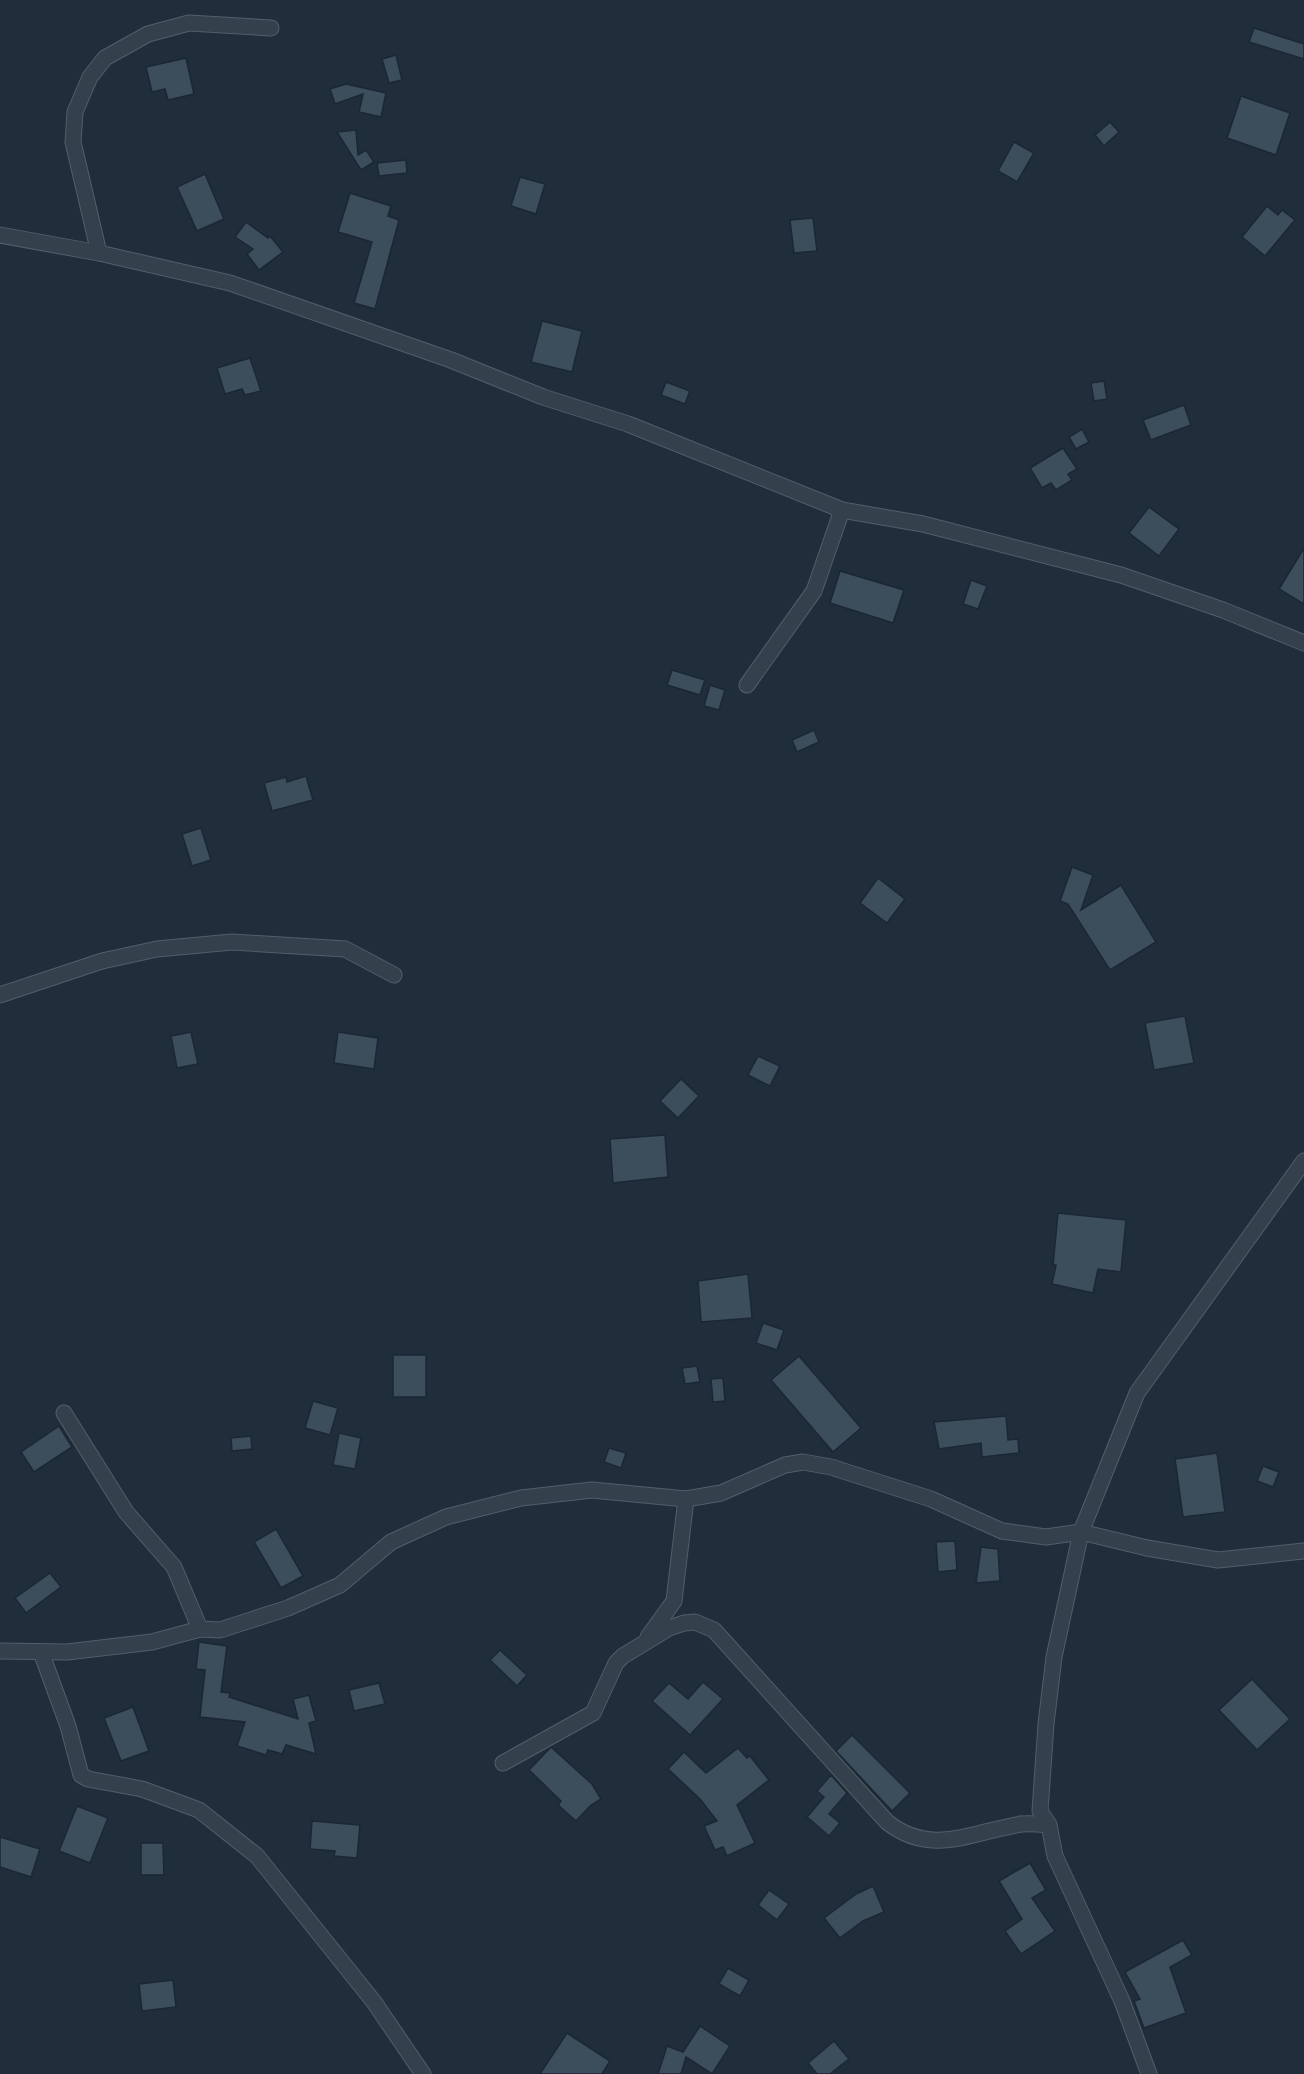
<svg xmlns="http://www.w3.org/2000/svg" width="1304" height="2074" viewBox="0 0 1304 2074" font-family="Roboto,sans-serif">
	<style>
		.building { fill: #3c4d5b; stroke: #1b2733; stroke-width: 1.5 }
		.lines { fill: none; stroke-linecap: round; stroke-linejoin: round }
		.minor-casing { stroke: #525e6a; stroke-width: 17 }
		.minor { stroke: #34404c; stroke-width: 15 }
	</style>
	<rect width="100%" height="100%" fill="#202e3c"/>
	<g class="building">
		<polygon points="1254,28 1304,44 1304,59 1249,42"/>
		<polygon points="396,55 402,80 389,83 382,59"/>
		<polygon points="186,58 194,94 168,100 165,89 152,92 146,67"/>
		<polygon points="346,84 386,93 381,117 359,112 363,94 335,104 330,89"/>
		<polygon points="1241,96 1290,113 1276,155 1227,138"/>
		<polygon points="1110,122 1119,132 1104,146 1095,135"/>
		<polygon points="356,130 358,155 366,150 374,162 361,170 337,132"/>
		<polygon points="1014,142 1034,153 1017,182 998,171"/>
		<polygon points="406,160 407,173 379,176 377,163"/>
		<polygon points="205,174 224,219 197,231 177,187"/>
		<polygon points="520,177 545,184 536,214 511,206"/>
		<polygon points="350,193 391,206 388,216 399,220 375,309 354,303 372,242 338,232"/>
		<polygon points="1267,206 1278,215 1282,210 1295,220 1265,256 1242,237"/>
		<polygon points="813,218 817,251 794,253 790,220"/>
		<polygon points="246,222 268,238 270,236 283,252 259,270 247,254 253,249 235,237"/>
		<polygon points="542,321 582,331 572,372 531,362"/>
		<polygon points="250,358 261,391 245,395 242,389 225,394 217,368"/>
		<polygon points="1104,381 1107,399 1094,401 1091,383"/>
		<polygon points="666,382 690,391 685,404 661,395"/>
		<polygon points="1184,405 1191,425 1151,440 1143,420"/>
		<polygon points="1082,429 1089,442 1076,449 1069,437"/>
		<polygon points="1063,448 1077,469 1068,474 1072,480 1056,490 1051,483 1042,488 1030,468"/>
		<polygon points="1149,507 1179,529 1159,556 1129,533"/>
		<polygon points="1304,548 1304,604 1279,589"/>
		<polygon points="840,571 904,590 893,623 830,603"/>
		<polygon points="971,580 987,586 978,609 963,604"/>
		<polygon points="672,670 705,680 700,695 667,685"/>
		<polygon points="710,685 725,690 719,710 704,706"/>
		<polygon points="814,730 819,742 797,752 792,740"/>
		<polygon points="306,776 313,800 272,811 264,783 286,777 287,782"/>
		<polygon points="201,828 211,860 192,866 182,834"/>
		<polygon points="1072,867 1093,875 1081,910 1121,885 1156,942 1110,970 1068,904 1060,901"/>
		<polygon points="878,878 905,899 887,923 860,903"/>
		<polygon points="1185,1016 1194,1063 1154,1070 1145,1023"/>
		<polygon points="191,1032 198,1064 177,1068 171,1036"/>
		<polygon points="338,1032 378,1038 374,1069 334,1063"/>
		<polygon points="758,1056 780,1066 770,1086 748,1075"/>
		<polygon points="681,1079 699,1096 678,1118 660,1101"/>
		<polygon points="665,1135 668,1177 613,1183 610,1139"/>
		<polygon points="1058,1213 1126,1220 1121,1272 1098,1269 1093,1293 1052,1284 1056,1265 1053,1265"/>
		<polygon points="748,1274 752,1318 701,1322 698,1281"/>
		<polygon points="763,1323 784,1330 777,1350 756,1343"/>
		<rect x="393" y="1355" width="33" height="42"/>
		<polygon points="799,1356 861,1428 833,1452 771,1380"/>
		<polygon points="697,1366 700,1382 685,1384 682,1368"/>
		<polygon points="723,1378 725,1401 713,1402 711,1379"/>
		<polygon points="313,1401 338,1408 330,1435 305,1428"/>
		<polygon points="1006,1416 1008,1440 1018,1439 1019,1453 982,1457 981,1443 939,1449 934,1422"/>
		<polygon points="59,1426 72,1447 34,1472 21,1452"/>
		<polygon points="339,1433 361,1438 355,1469 333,1465"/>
		<polygon points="251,1436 252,1449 232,1451 231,1438"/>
		<polygon points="609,1448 626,1453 621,1468 604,1462"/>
		<polygon points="1217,1453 1225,1512 1183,1517 1175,1459"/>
		<polygon points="1263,1466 1279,1472 1273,1487 1257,1481"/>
		<polygon points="276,1529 303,1576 281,1588 254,1542"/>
		<polygon points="955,1541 957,1570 938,1572 936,1542"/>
		<polygon points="981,1547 998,1549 1000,1581 976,1583"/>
		<polygon points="50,1573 61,1587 26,1613 15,1598"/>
		<polygon points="199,1642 227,1646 221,1692 230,1693 229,1697 298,1719 293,1699 309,1695 316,1721 309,1723 316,1754 286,1745 282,1754 268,1750 266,1755 237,1746 245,1722 200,1717 205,1670 196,1669"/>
		<polygon points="500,1650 527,1675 517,1686 490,1660"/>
		<polygon points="1252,1679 1290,1719 1257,1750 1219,1710"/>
		<polygon points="703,1682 723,1699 690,1735 652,1701 669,1683 688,1699"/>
		<polygon points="379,1683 385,1704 354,1711 349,1690"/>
		<polygon points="133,1707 149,1751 121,1761 104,1718"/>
		<polygon points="852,1735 910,1793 892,1811 836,1751"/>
		<polygon points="551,1747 592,1784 601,1799 590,1806 576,1821 558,1805 561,1801 529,1770"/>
		<polygon points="738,1748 747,1758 750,1756 769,1780 737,1805 755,1843 727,1856 723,1847 715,1850 704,1826 717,1821 700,1799 668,1769 684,1752 706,1773"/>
		<polygon points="831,1775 847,1793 829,1814 840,1823 829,1836 807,1817 824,1797 817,1791"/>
		<polygon points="77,1806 108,1818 90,1863 59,1851"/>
		<polygon points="312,1821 360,1825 357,1858 334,1856 335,1851 310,1849"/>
		<polygon points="0,1837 40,1849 31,1877 0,1867"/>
		<polygon points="141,1843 163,1843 164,1875 141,1875"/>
		<polygon points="1030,1863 1046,1890 1032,1898 1055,1931 1021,1954 1005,1931 1022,1919 999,1881"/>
		<polygon points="873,1886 884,1912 863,1921 840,1938 824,1918 856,1894"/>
		<polygon points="769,1890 789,1904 777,1920 758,1905"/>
		<polygon points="1183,1940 1192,1955 1170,1967 1186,2013 1144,2028 1134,2001 1140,1999 1125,1972"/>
		<polygon points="728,1968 749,1980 740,1996 719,1984"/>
		<polygon points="173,1980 176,2007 142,2011 139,1984"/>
		<polygon points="700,2026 730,2046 712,2074 686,2057 681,2074 658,2074 667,2046 683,2052"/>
		<polygon points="567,2033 610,2061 602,2074 540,2074"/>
		<polygon points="834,2041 849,2059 830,2074 817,2074 808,2063"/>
	</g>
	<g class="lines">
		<defs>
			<g id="minor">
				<polyline points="0,235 99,253 230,283 451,360 543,397 628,424 842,510 923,524 1121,575 1223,610 1304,643"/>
				<polyline points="99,253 73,142 75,112 90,77 105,58 148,34 189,23 271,28"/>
				<polyline points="747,685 814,591 842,510"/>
				<polyline points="0,995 102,961 157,949 232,942 345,949 394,975"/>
				<polyline points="64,1413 126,1512 174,1567 200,1629"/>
				<polyline points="648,1637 674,1601 686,1499"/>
				<polyline points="0,1651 67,1652 152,1642 200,1629 220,1630 288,1608 340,1585 391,1542 446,1517 521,1498 592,1490 686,1499 721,1493 785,1465 803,1462 831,1467 931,1499 1002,1531 1046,1537 1081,1532 1147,1548 1218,1560 1304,1551"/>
				<polyline points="41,1652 68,1726 81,1775 88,1779 142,1789 199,1810 257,1856 374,2002 423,2074"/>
				<path d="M503,1763l90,-50 23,-50 7,-7 46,-28 15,-5 11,-1 19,8 173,192c44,35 85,10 134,2 9,-1 19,0 28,1"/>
				<polyline points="1149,2074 1122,2001 1055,1856 1049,1825 1040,1811 1046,1724 1054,1657 1081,1532 1137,1393 1304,1161"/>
			</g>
		</defs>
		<use href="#minor" class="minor-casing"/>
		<use href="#minor" class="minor"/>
	</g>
</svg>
